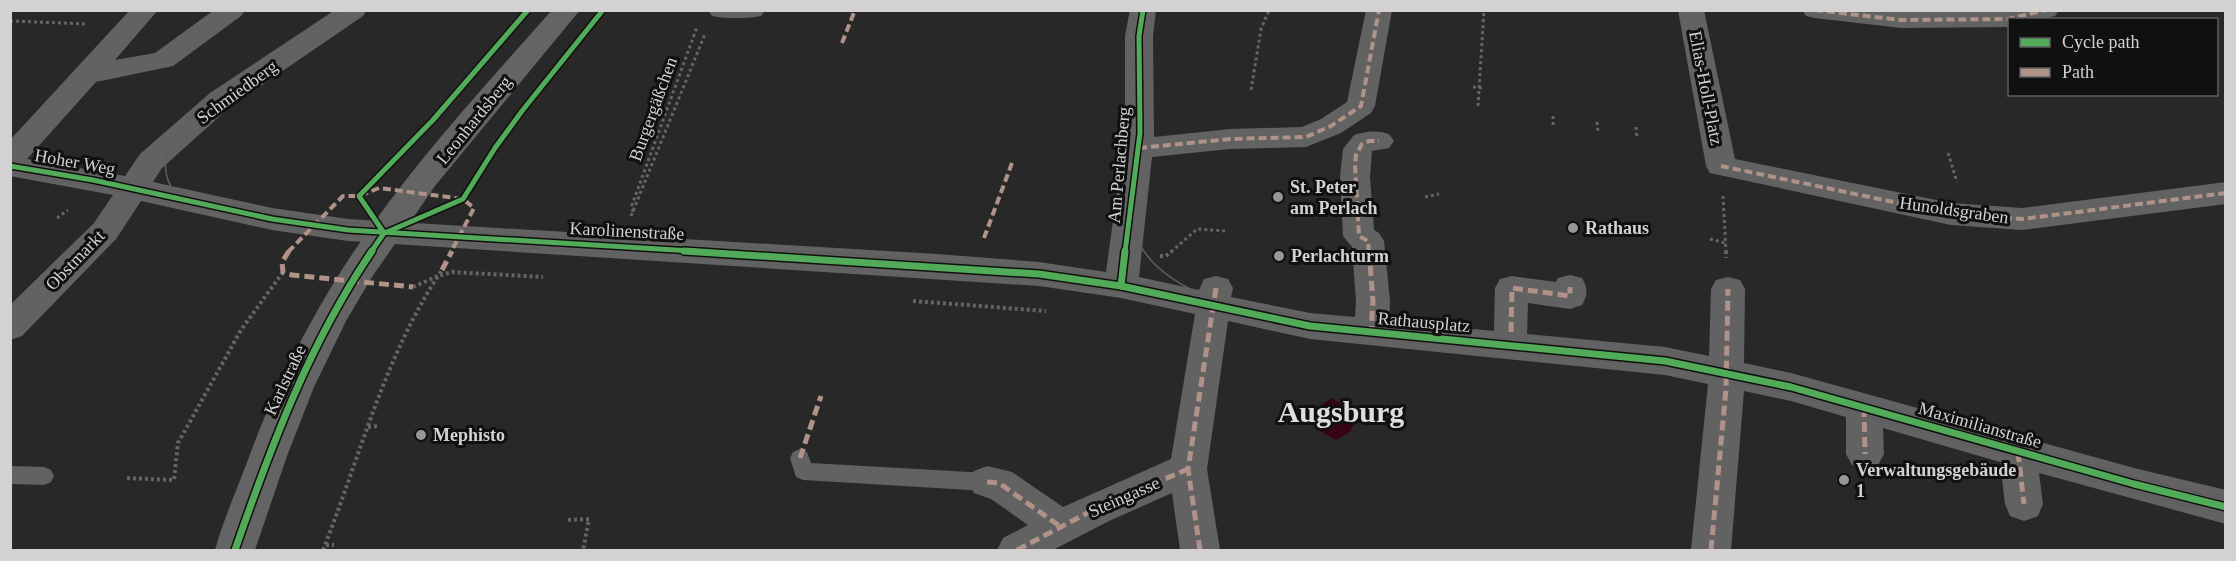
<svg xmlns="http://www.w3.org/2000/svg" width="2236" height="561" viewBox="0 0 2236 561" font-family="Georgia,serif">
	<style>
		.water { fill: #370415 }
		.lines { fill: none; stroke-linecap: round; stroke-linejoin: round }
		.path-far1 { stroke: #656565; stroke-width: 3; stroke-dasharray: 3 3; stroke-linecap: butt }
		.path { stroke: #656565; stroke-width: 4; stroke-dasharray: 3 3; stroke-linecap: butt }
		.lane { fill: #626262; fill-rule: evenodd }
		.street { fill: #626262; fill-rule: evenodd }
		.secondary { fill: #656464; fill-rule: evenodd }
		.tram { stroke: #5f5f5f; stroke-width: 1.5 }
		.quiet-far1 { stroke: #af9288; stroke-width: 4; stroke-dasharray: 8 4; stroke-linecap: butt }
		.quiet { stroke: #af9288; stroke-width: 5; stroke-dasharray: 10 5; stroke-linecap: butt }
		.cycleway-far1-casing { stroke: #111010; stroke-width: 8 }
		.cycleway-casing { stroke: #111010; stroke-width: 10 }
		.cycleway-far1 { stroke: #51ab58; stroke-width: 5 }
		.cycleway { stroke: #51ab58; stroke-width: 7 }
		.poi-dot { fill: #989696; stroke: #111010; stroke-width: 2 }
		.labels { text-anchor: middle; stroke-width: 6; stroke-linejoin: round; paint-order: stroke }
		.street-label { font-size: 18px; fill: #d3d1d1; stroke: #111010 }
		.poi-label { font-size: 18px; font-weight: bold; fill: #d3d1d1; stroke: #111010; text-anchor: start }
		.town-label { font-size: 30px; font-weight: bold; fill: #e1ddde; stroke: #111010 }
	</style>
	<rect width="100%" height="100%" fill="#292828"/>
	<polygon class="water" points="1332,398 1347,407 1360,420 1353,425 1350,432 1336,440 1320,431 1316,425 1308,419 1318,407"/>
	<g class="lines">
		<g class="path-far1">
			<polyline points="10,21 88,24"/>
			<polyline points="1473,87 1482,88"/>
			<polyline points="1251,90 1261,29 1269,10"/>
			<polyline points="1478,106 1484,10"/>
			<polyline points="1553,116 1553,126"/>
			<polyline points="1597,122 1598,132"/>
			<polyline points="1636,127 1637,138"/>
			<polyline points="1948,153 1957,182"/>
			<polyline points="1723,196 1726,252"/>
			<polyline points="1425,197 1439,194"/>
			<polyline points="633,212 632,205 697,27"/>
			<polyline points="631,216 705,34"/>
			<polyline points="57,218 68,210"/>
			<polyline points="1710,239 1725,243"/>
			<polyline points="1171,252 1197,229 1225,231"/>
		</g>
		<g class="path">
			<polyline points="1726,251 1726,258"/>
			<polyline points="1160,256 1166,256 1172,251"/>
			<polyline points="413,287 438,276 442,270"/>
			<polyline points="913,301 1046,311"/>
			<polyline points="368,427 378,426"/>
			<polyline points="127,478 174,480 178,443 241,330 283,272"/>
			<polyline points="568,520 589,519 583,550"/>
			<polyline points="326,545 334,545"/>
			<path d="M323,550c37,-93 60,-189 115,-274l14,-4 91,5"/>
		</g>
		<g class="lane">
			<polygon points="800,449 807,452 811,463 987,473 994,476 997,482 994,488 987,491 803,480 796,477 790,458 793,452"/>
			<polygon points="11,466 44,467 51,470 54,476 51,482 44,485 11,484"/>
		</g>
		<g class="street">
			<path d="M130,10h28l-43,50 40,-7 59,-43h31l-4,6 -68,50 -77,16 -69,77 98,17 15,-22 70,-61 125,-83h32l-4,6 -133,91 -68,61 -9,14 119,26 76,11 589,35 102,8 67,10 19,-139v-97l5,-26h26l-3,26 1,101 76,-8 72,-2 19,-8 26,-17 19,-92h26l-17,96 -4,7 -30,20 -35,14 -76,2 -78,8 -13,120 60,13 5,-11 12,-3 12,3 5,9 -2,9 79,16 45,4 1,-16 -4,-54 -9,-11 -3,-59 3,-28 11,-14c13,-4 22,-5 35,-1l5,7 -5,7 -17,3 -2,26 4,53 5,3 5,8 6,60 -1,20 105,10 1,-43 5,-9 12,-3 44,6 2,-4 12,-3 12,3c6,11 6,16 0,27l-12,4 -42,-6 -1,31 138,13 44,9 2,-67 5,-9 12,-3 12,3 5,9 -1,74 47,10 343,95 92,22v34l-187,-51 4,31 -5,12 -14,5 -14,-5 -5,-12 -5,-42 -117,-34 1,26 -6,11 -13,5 -13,-5 -6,-11v-37l-55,-16 -47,-10 -13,159h-40l17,-166 -43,-9 -355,-36 -82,-18 -21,148 13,81h-40l-8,-57 -63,28 -56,29h-56l6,-12 25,-13 -37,-26 -17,-6 -6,-11 6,-11 13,-5 25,6 51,35 108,-48 24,-145 -74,-16 -82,-12 -691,-45 -76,-11 -131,-29 -25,38 -94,97 -12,4v-35l84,-82 19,-28 -103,-19v-36z"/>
			<path d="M708,10h57l-4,6c-15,3 -34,3 -49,0z"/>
			<polygon points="1678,10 1704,10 1735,159 1951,203 2022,208 2226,182 2226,204 2022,230 1951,225 1710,173 1706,166"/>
			<polygon points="1802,10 2059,10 2055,16 2039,20 2010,20 2008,27 1901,28 1815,18 1806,16"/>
		</g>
		<path class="secondary" d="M552,10h28l-145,176 -63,91 -26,44 -32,66 -27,69 -32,94h-40c8,-28 20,-57 31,-85 20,-55 44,-107 73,-157 62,-110 150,-204 233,-298z"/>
		<g class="tram">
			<path d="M1143,10c-6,41 -1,82 -3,124 -1,20 -6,39 -9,59 -5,48 20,76 61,97"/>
			<polyline points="10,160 69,168 277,214 318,220 460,232 700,244 1041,268 1122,279 1311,319 1688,358 1791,380 2132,476 2226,500"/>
			<polyline points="10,172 94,186 259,222 343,235 518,248 868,267 1042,281 1118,292 1304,331 1648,365 1719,377 1801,397 2107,484 2226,515"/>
			<path d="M176,195c-41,-56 48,-105 85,-130 27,-19 54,-37 81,-55"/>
		</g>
		<g class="quiet-far1">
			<polyline points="1815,10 1901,20 2008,19 2046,10"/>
			<polyline points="842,43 855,10"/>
			<polyline points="1139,148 1230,139 1306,137 1331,126 1361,106 1379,10"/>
			<polyline points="1721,166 1951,214 2022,219 2226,193"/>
			<polyline points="984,238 1012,163"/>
			<polyline points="288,252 343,196 359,196 379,188 463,199 474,208 451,252"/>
			<polyline points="1369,252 1368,241 1359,236 1355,165 1356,155 1362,144 1369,141 1379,141"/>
		</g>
		<g class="quiet">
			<polyline points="289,251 282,262 283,272 292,275 413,287"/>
			<polyline points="1369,251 1373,301 1371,333"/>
			<polyline points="442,270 452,251"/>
			<polyline points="1511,332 1512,288 1570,296 1570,287"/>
			<polyline points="1864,407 1865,454"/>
			<polyline points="2018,452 2024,504"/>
			<polyline points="800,458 821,396"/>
			<polyline points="987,482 999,483 1061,527"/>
			<polyline points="1017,550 1095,509 1188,469"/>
			<polyline points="1200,550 1188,469 1216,288"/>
			<polyline points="1711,550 1726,389 1728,289"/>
		</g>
		<defs>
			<g id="cycleway-far1">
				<polyline points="10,166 93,180 272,219 348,230 708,252"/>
				<polyline points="387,232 463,199 495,148 522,111 603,10"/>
				<polyline points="384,233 359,196 433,120 528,10"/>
				<polyline points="371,252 384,233"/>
				<polyline points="1125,252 1140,133 1139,36 1143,10"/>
			</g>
			<g id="cycleway">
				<polyline points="684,251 1039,274 1121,286 1310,326 1665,361 1791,387 2134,484 2226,507"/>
				<polyline points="1121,286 1125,251"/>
				<path d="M235,550c36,-104 75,-208 137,-299"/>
			</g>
		</defs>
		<use href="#cycleway-far1" class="cycleway-far1-casing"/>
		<use href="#cycleway" class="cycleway-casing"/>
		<use href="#cycleway-far1" class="cycleway-far1"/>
		<use href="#cycleway" class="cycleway"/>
	</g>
	<g class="poi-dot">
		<circle cx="1278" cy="197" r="6"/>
		<circle cx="1573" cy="228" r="6"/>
		<circle cx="1279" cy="256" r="6"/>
		<circle cx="421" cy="435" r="6"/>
		<circle cx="1844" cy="480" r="6"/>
	</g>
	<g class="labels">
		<g class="street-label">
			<text transform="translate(1706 88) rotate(79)" y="6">Elias-Holl-Platz</text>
			<text transform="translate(237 92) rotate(-36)" y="6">Schmiedberg</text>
			<text transform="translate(653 109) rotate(-70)" y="6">Burgergäßchen</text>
			<text transform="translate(474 120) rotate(-51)" y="6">Leonhardsberg</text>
			<text transform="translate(75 162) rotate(10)" y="6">Hoher Weg</text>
			<text transform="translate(1119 165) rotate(-85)" y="6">Am Perlachberg</text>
			<text transform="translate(1954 210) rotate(8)" y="6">Hunoldsgraben</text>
			<text transform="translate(627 231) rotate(3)" y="6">Karolinenstraße</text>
			<text transform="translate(75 260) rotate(-46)" y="6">Obstmarkt</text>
			<text transform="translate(1424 322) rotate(5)" y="6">Rathausplatz</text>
			<text transform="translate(285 380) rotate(-65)" y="6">Karlstraße</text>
			<text transform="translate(1980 425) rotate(16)" y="6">Maximilianstraße</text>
			<text transform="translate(1124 497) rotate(-24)" y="6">Steingasse</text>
		</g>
		<g class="poi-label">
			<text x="1290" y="193">St. Peter<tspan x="1290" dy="21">am Perlach</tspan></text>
			<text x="1585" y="234">Rathaus</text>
			<text x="1291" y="262">Perlachturm</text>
			<text x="433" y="441">Mephisto</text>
			<text x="1856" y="476">Verwaltungsgebäude<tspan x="1856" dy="21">1</tspan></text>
		</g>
		<g class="town-label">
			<text x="1341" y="422">Augsburg</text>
		</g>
	</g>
	<rect width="2236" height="561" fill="none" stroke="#d3d1d1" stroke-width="24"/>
	<rect x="2008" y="18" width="210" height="78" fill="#111010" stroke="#5f5d5d" stroke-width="1.5"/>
	<rect x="2020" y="38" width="30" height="9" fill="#51ab58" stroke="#5f5d5d" stroke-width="1.5"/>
	<text x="2062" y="48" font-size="18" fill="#d3d1d1">Cycle path</text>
	<rect x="2020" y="68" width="30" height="9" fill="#af9288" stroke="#5f5d5d" stroke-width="1.5"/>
	<text x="2062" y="78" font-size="18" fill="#d3d1d1">Path</text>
</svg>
